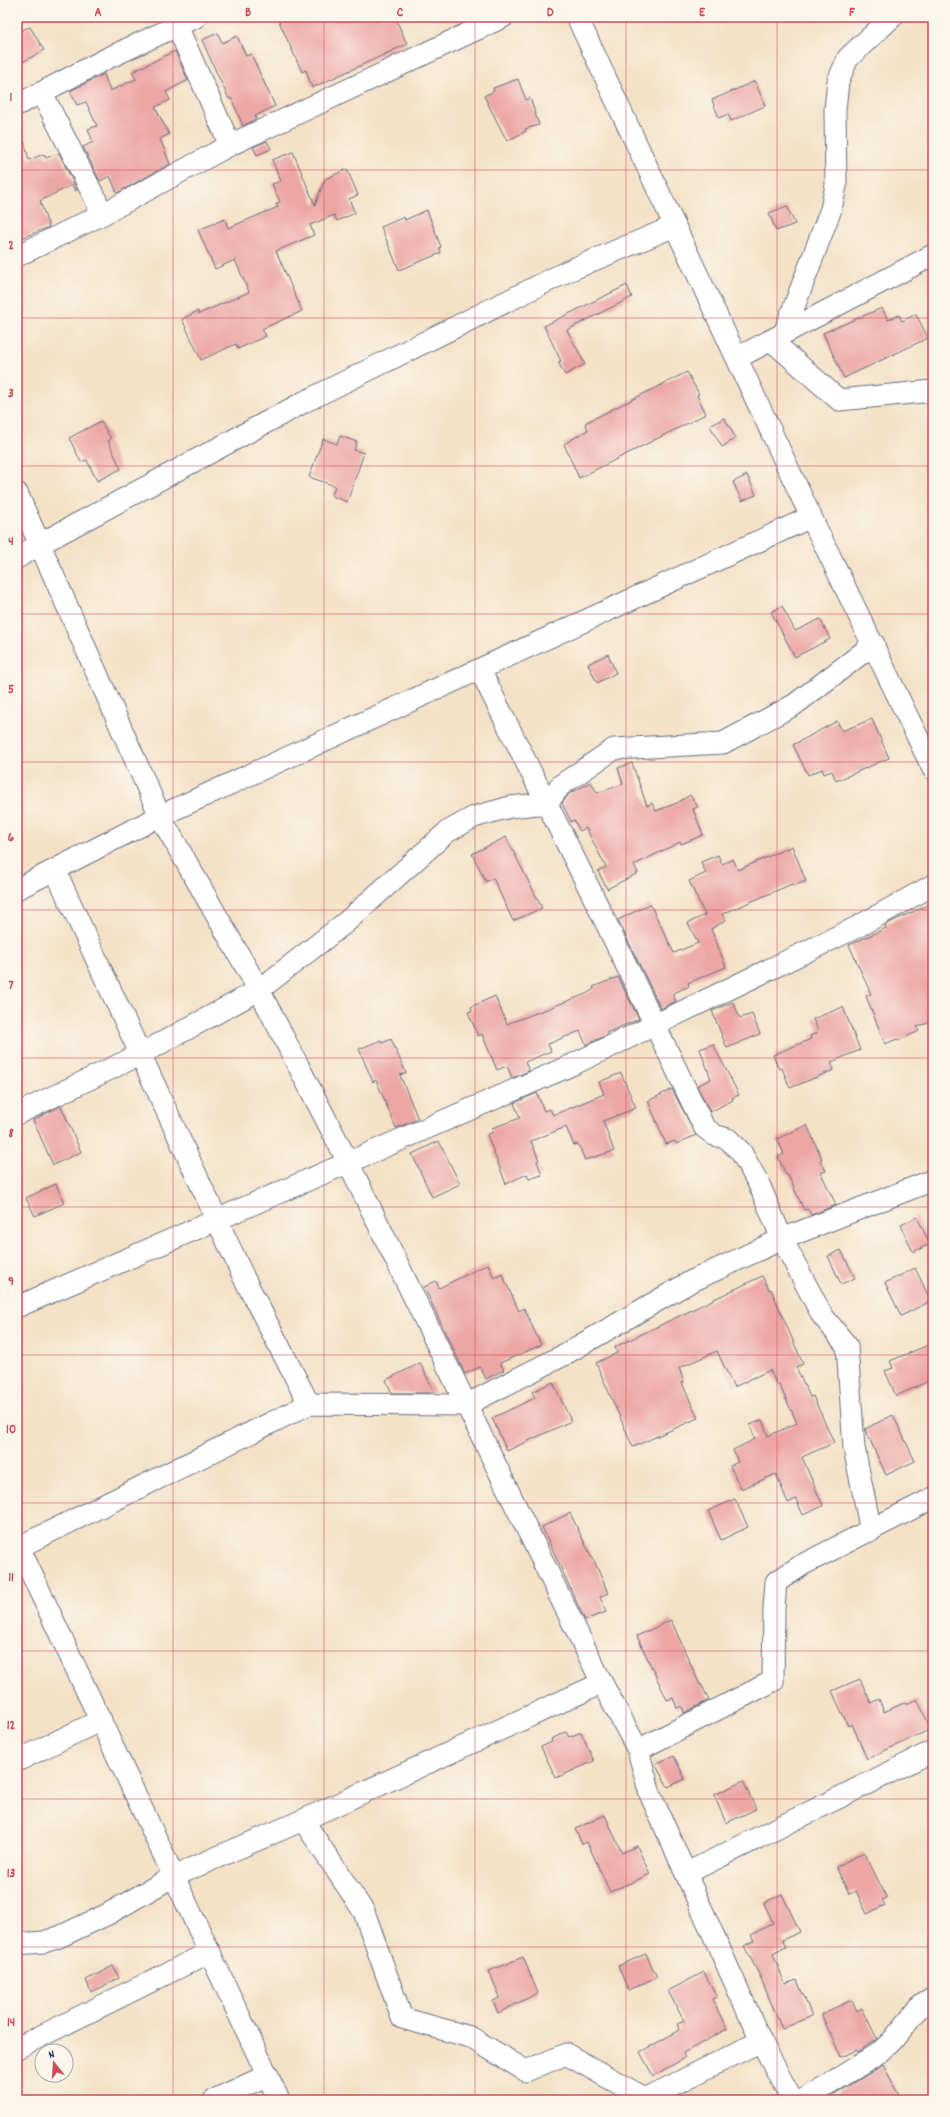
<svg xmlns="http://www.w3.org/2000/svg" width="950" height="2117" viewBox="0 0 950 2117" font-family="Dekko,sans-serif">
	<style>
		.building { fill: #eca6a4 }
		.lines { fill: none; stroke-linecap: round; stroke-linejoin: round }
		.minor-casing { stroke: #676d82; stroke-width: 23 }
		.minor { stroke: #fff; stroke-width: 21 }
		.grid { fill: none; stroke: #d1495b; stroke-width: 1; stroke-opacity: 0.55 }
		.neatline { fill: none; stroke: #d1495b; stroke-width: 1.5 }
		.grid-label { font-size: 13px; text-anchor: middle; font-weight: bold; fill: #d1495b }
	</style>
	<rect width="100%" height="100%" fill="#fbf7ec"/>
	<filter id="ink" filterUnits="userSpaceOnUse"><feTurbulence type="fractalNoise" baseFrequency=".025" numOctaves="2"/><feDisplacementMap in="SourceGraphic" scale="8" xChannelSelector="R" yChannelSelector="G"/><feConvolveMatrix kernelMatrix="1 2 1 2 8 2 1 2 1" color-interpolation-filters="sRGB"/></filter>
	<filter id="wash" filterUnits="userSpaceOnUse"><feTurbulence type="fractalNoise" baseFrequency=".012" numOctaves="4" result="noise"/><feDisplacementMap in="SourceGraphic" scale="16" xChannelSelector="R" yChannelSelector="G"/><feGaussianBlur stdDeviation="0.9" result="paint"/><feColorMatrix in="noise" values="0 0 0 0 0 0 0 0 0 0 0 0 0 0 0 0 0 1.4 0 .05"/><feComposite in="paint" operator="in"/></filter>
	<g filter="url(#wash)">
		<rect width="100%" height="100%" fill="#f4e1c6"/>
		<g id="blocks">
			<g class="building">
				<polygon points="277,17 395,17 407,44 312,88 306,70 302,72"/>
				<polygon points="30,27 44,50 17,65 17,32"/>
				<polygon points="218,33 222,43 237,36 246,56 251,54 275,106 255,116 256,119 243,126 231,98 229,99 218,76 202,40"/>
				<polygon points="175,51 188,80 166,92 170,100 155,107 169,134 160,139 170,164 117,193 110,176 100,181 83,147 93,142 88,129 97,126 86,102 77,105 70,91 104,74 110,91 136,79 132,72"/>
				<polygon points="518,79 526,100 530,98 539,125 525,129 526,131 507,141 484,96 494,91 493,88"/>
				<polygon points="755,81 765,106 731,121 728,114 719,118 712,100"/>
				<polygon points="17,133 22,133 29,160 44,154 46,158 59,153 77,190 75,191 72,185 40,201 49,227 17,240"/>
				<polygon points="267,141 271,149 257,155 253,147"/>
				<polygon points="293,152 315,205 325,179 347,169 358,195 349,199 355,213 337,221 334,215 310,225 314,235 276,251 302,311 262,329 266,336 238,349 236,344 201,360 182,319 198,311 199,314 249,292 235,260 215,269 198,230 225,219 228,228 278,207 276,204 280,202 272,184 281,181 272,160"/>
				<polygon points="787,206 795,224 776,231 769,213"/>
				<polygon points="427,210 441,247 439,248 441,253 399,270 381,227 404,217 405,220"/>
				<polygon points="627,285 632,297 567,330 585,364 565,375 558,362 561,361 544,326"/>
				<polygon points="882,308 888,320 899,315 902,321 916,314 928,338 844,378 823,333"/>
				<polygon points="687,372 699,394 697,395 706,414 579,478 564,444 588,430 585,423"/>
				<polygon points="724,418 736,438 722,447 710,426"/>
				<polygon points="101,421 111,439 108,441 121,469 97,481 87,460 81,462 69,438"/>
				<polygon points="340,436 357,442 354,450 364,453 347,502 332,496 335,486 309,477 323,439 337,444"/>
				<polygon points="747,475 756,495 742,501 733,482"/>
				<polygon points="782,606 795,631 820,619 830,639 795,657 771,612"/>
				<polygon points="608,654 616,673 597,683 588,664"/>
				<polygon points="872,719 889,758 836,781 832,771 824,774 822,769 808,775 793,745 837,721 842,731"/>
				<polygon points="632,763 647,806 652,803 656,811 677,803 690,795 698,807 693,809 703,835 681,844 680,842 634,865 638,873 607,889 598,871 606,867 586,828 580,831 574,820 571,822 562,803 569,794 591,782 597,793 623,784 618,768"/>
				<polygon points="506,837 542,908 513,921 493,878 486,882 472,854"/>
				<polygon points="792,846 806,881 793,886 792,884 722,914 726,920 711,929 726,967 688,983 689,986 672,994 676,1001 661,1009 618,920 650,904 674,953 698,943 688,923 705,915 689,881 706,873 701,862 718,855 722,864 733,859 738,870"/>
				<polygon points="933,903 933,1021 917,1027 919,1031 898,1041 897,1039 885,1044 866,996 871,994 849,945 886,928 885,925 897,919"/>
				<polygon points="618,977 639,1019 606,1033 607,1035 586,1045 580,1031 548,1044 551,1051 525,1062 529,1071 512,1078 507,1066 497,1070 482,1034 478,1036 468,1012 472,1011 471,1007 495,996 507,1024 586,994 594,989 593,987"/>
				<polygon points="733,1002 740,1018 752,1014 760,1034 727,1048 712,1011"/>
				<polygon points="843,1007 860,1050 831,1062 834,1070 790,1088 782,1068 779,1069 773,1055 811,1039 810,1036 817,1033 816,1031 818,1030 813,1019"/>
				<polygon points="391,1039 406,1073 400,1075 418,1119 396,1128 376,1080 373,1082 359,1049 381,1040 382,1043"/>
				<polygon points="713,1044 739,1095 732,1098 733,1100 710,1112 697,1086 711,1079 700,1049"/>
				<polygon points="621,1073 636,1108 603,1121 614,1151 585,1160 578,1144 574,1145 566,1127 531,1141 539,1160 537,1161 542,1175 529,1179 527,1174 506,1184 487,1135 493,1132 492,1128 520,1118 514,1103 537,1093 544,1111 550,1109 553,1115 604,1094 599,1082"/>
				<polygon points="672,1089 696,1135 676,1144 675,1141 666,1144 648,1101"/>
				<polygon points="61,1106 81,1152 53,1165 33,1120"/>
				<polygon points="807,1125 822,1159 820,1160 826,1171 821,1173 836,1205 811,1215 808,1209 804,1210 788,1175 786,1175 778,1157 784,1154 777,1139"/>
				<polygon points="439,1141 460,1184 432,1197 412,1154"/>
				<polygon points="56,1184 64,1203 35,1216 26,1198"/>
				<polygon points="917,1217 930,1244 913,1252 901,1225"/>
				<polygon points="841,1250 855,1278 841,1284 828,1256"/>
				<polygon points="488,1264 494,1278 502,1274 519,1311 524,1308 541,1345 500,1363 504,1370 486,1379 480,1367 465,1374 424,1287 436,1281 439,1288"/>
				<polygon points="915,1268 931,1301 901,1316 885,1283"/>
				<polygon points="762,1276 769,1290 771,1289 803,1364 796,1367 810,1397 813,1396 834,1443 802,1457 823,1506 803,1515 796,1499 788,1503 776,1474 741,1489 730,1466 738,1462 733,1450 755,1439 750,1425 762,1420 768,1436 797,1423 779,1384 777,1385 770,1370 734,1387 717,1351 679,1368 684,1382 682,1383 698,1418 633,1447 596,1363 617,1353 615,1347"/>
				<polygon points="933,1343 933,1379 896,1396 885,1371 893,1368 890,1361"/>
				<polygon points="420,1363 435,1393 392,1393 386,1380"/>
				<polygon points="553,1382 571,1421 507,1451 492,1418 535,1398 532,1392"/>
				<polygon points="893,1415 915,1461 886,1475 865,1429"/>
				<polygon points="735,1499 748,1527 721,1540 708,1511"/>
				<polygon points="570,1513 593,1560 594,1560 608,1593 600,1597 606,1612 585,1620 542,1527"/>
				<polygon points="671,1620 700,1685 701,1684 709,1700 684,1713 682,1706 677,1708 673,1698 667,1700 637,1636"/>
				<polygon points="860,1679 871,1703 879,1699 884,1712 906,1702 907,1704 917,1699 931,1729 867,1759 852,1724 848,1726 832,1691"/>
				<polygon points="566,1732 569,1737 581,1732 594,1761 556,1778 541,1747 552,1742 551,1739"/>
				<polygon points="674,1756 685,1779 668,1787 655,1764"/>
				<polygon points="743,1781 756,1809 726,1823 714,1795"/>
				<polygon points="605,1815 622,1853 637,1846 650,1874 610,1892 587,1842 582,1844 575,1829"/>
				<polygon points="864,1852 887,1898 882,1900 885,1905 867,1914 856,1891 849,1894 836,1867"/>
				<polygon points="782,1894 800,1932 782,1940 786,1947 773,1954 785,1984 797,1980 812,2016 782,2029 759,1974 744,1946 754,1941 751,1935 773,1923 764,1903"/>
				<polygon points="646,1954 657,1977 628,1990 618,1966"/>
				<polygon points="523,1957 538,1993 498,2013 493,2001 500,1998 489,1971"/>
				<polygon points="113,1966 119,1978 91,1992 86,1980"/>
				<polygon points="704,1972 717,1997 712,1999 727,2029 683,2053 685,2058 653,2076 640,2052 680,2030 677,2024 684,2021 668,1991"/>
				<polygon points="852,2000 857,2011 862,2008 877,2039 858,2052 857,2050 841,2057 821,2014"/>
				<polygon points="883,2065 902,2100 826,2100"/>
			</g>
		</g>
	</g>
	<g filter="url(#ink)">
		<use href="#blocks" fill-opacity="0" stroke="#676d82" stroke-width="1"/>
		<g class="lines">
			<defs>
				<g id="minor">
					<polyline points="577,17 811,517 933,769"/>
					<polyline points="177,26 230,145"/>
					<polyline points="42,93 103,214"/>
					<polyline points="17,105 108,58 196,17"/>
					<polyline points="17,256 103,214 230,145 503,17"/>
					<polyline points="784,333 831,209 836,186 835,110 838,81 848,58 892,17"/>
					<polyline points="771,340 839,400 933,391"/>
					<polyline points="737,358 933,255"/>
					<polyline points="17,493 160,816 259,990 348,1162 602,1683 638,1750 650,1794 761,2041 792,2100"/>
					<polyline points="17,558 40,544 304,402 568,271 675,226"/>
					<polyline points="480,670 593,896 704,1127 714,1135 728,1139 741,1152 759,1184 782,1239 822,1315 847,1346 854,1448 871,1531"/>
					<polyline points="55,870 244,1278 309,1404"/>
					<polyline points="17,889 160,816 811,517"/>
					<polyline points="17,1114 139,1055 259,990 345,923 447,832 474,817 510,807 547,803 561,785 614,749 723,743 794,705 874,644"/>
					<polyline points="17,1307 574,1064 857,927 933,885"/>
					<polyline points="17,1543 279,2100"/>
					<polyline points="17,1548 309,1404 466,1405 560,1357 690,1282 782,1239 933,1180"/>
					<polyline points="638,1750 773,1681 774,1608 776,1582 802,1565 933,1498"/>
					<polyline points="17,1761 101,1720"/>
					<polyline points="303,1820 364,1912 402,2018 470,2037 526,2071 566,2054 648,2100"/>
					<polyline points="687,1873 933,1751"/>
					<polyline points="17,1944 44,1942 59,1937 108,1914 174,1876 303,1820 602,1683"/>
					<polyline points="17,2048 210,1952"/>
					<polyline points="214,2100 268,2075"/>
					<polyline points="643,2100 761,2041"/>
					<polyline points="803,2100 878,2054 891,2042 922,2005 933,1998"/>
				</g>
			</defs>
			<use href="#minor" class="minor-casing"/>
			<use href="#minor" class="minor"/>
		</g>
	</g>
	<path class="grid" d="M173,17v2083M324,17v2083M475,17v2083M626,17v2083M777,17v2083M17,170h916M17,318h916M17,466h916M17,614h916M17,762h916M17,910h916M17,1058h916M17,1207h916M17,1355h916M17,1503h916M17,1651h916M17,1799h916M17,1947h916"/>
	<rect width="950" height="2117" fill="none" stroke="#fbf7ec" stroke-width="44"/>
	<g transform="translate(54 2063) rotate(343)"><circle r="19" fill="#fbf7ec" stroke="#a1a7b3"/>
	<path d="M0-3L7 15L0 10L-7 15Z" fill="#d1495b"/>
	<text y="-6" font-size="11" font-weight="bold" text-anchor="middle" fill="#1b2f5e">N</text>
	</g>
	<rect x="22" y="22" width="906" height="2073" class="neatline"/>
	<g class="grid-label">
		<text x="98" y="16">A</text>
		<text x="248" y="16">B</text>
		<text x="400" y="16">C</text>
		<text x="550" y="16">D</text>
		<text x="702" y="16">E</text>
		<text x="852" y="16">F</text>
		<text x="11" y="101">1</text>
		<text x="11" y="249">2</text>
		<text x="11" y="397">3</text>
		<text x="11" y="545">4</text>
		<text x="11" y="693">5</text>
		<text x="11" y="841">6</text>
		<text x="11" y="989">7</text>
		<text x="11" y="1137">8</text>
		<text x="11" y="1285">9</text>
		<text x="11" y="1433">10</text>
		<text x="11" y="1581">11</text>
		<text x="11" y="1729">12</text>
		<text x="11" y="1877">13</text>
		<text x="11" y="2026">14</text>
	</g>
</svg>
